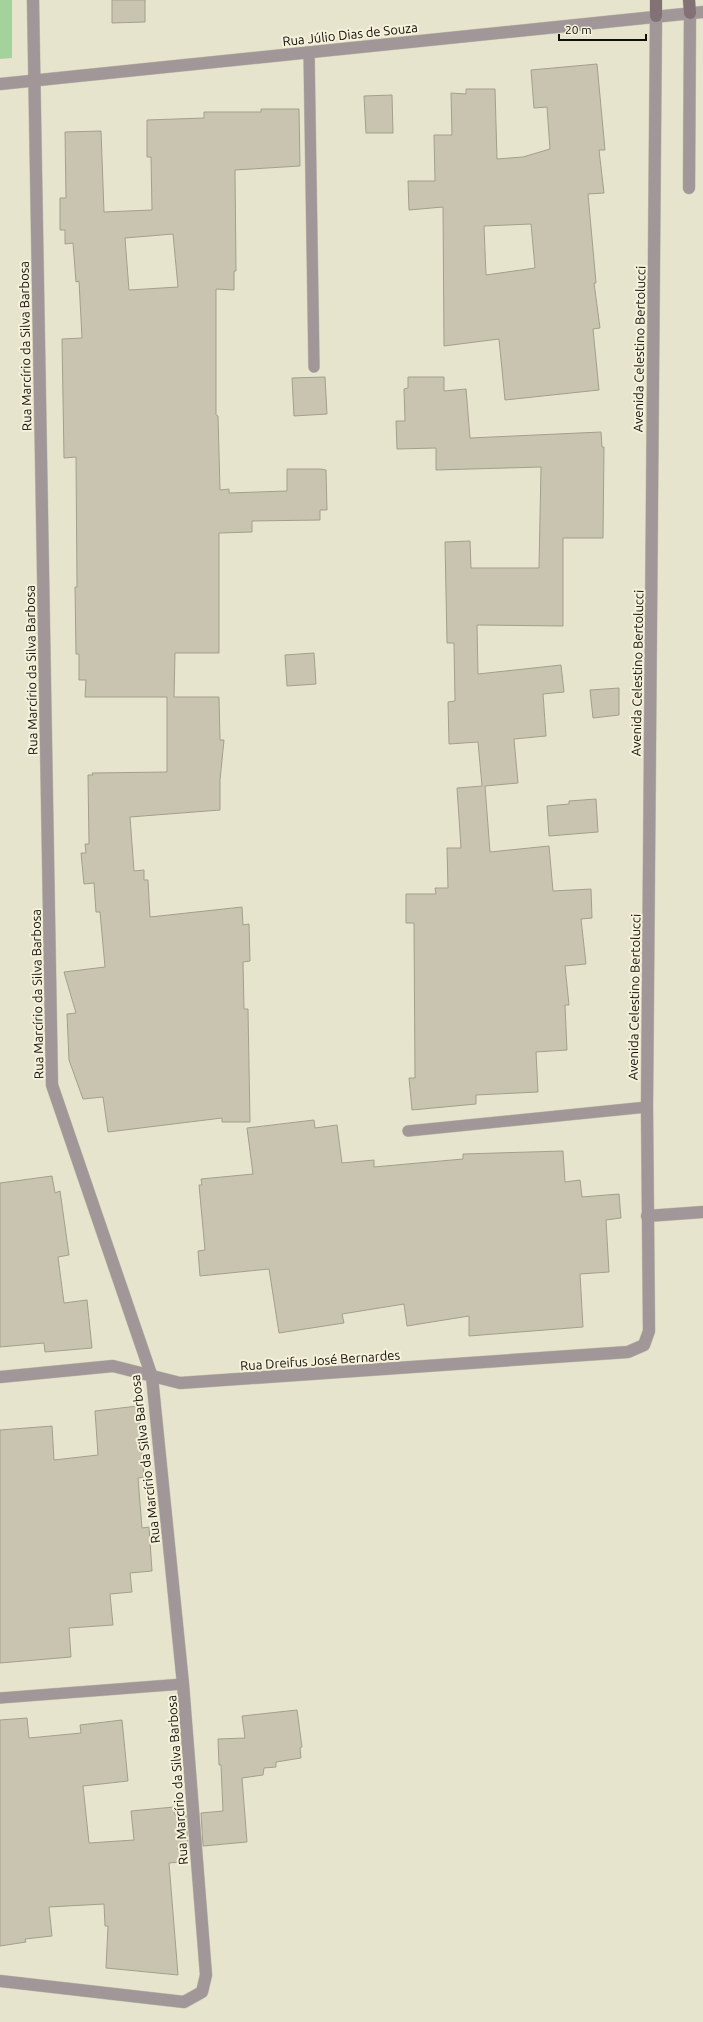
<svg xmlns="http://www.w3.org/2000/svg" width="703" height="2022" viewBox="0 0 703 2022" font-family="Ubuntu,sans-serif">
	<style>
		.green { fill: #a3d29c }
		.building { fill: #c8c4af; stroke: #a29f8b; fill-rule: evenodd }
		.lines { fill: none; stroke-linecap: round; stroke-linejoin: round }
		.lane-casing { stroke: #c5c2ae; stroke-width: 12 }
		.street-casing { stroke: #c5c2ae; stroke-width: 13 }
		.secondary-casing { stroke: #c5c2ae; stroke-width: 13 }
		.lane { stroke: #a19798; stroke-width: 11 }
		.street { stroke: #a19798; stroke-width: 12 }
		.secondary { stroke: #827275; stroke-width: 12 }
		.labels { text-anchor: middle; stroke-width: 4; stroke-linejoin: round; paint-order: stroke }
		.street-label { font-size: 13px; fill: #100f08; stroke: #f5f1db }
	</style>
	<rect width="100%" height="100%" fill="#e7e4ce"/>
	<polygon class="green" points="0,0 12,0 12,58 0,59"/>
	<g class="building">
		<polygon points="112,0 145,0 145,22 112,23"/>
		<path d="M597,64l8,86h-6l5,43 -16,1 8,89h-2l6,45 -7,1 6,61 -94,10 -6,-61 -55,7 -1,-139 -34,3 -1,-29h27l-1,-46h18l-1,-42 15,1v-5h29l2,70 26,-2 27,-8 -3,-42 -13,1 -3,-38zM531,224l4,44 -49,7 -2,-49z"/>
		<polygon points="392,95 393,133 366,133 364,96"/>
		<path d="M261,109h38l1,57 -65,4 1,101h-2v19l-18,-1v126l2,1 2,74 9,-1v4l58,-2v-22h33l6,1 1,40h-7v10l-68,1v11l-33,1v120h-44l-1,44h45l1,43h4l-4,40v30l-90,7 4,54 10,-1v10h4l2,37 92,-10 1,18 6,-1 1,37 -7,1 1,47h4l2,113h-28v-4l-114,14 -5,-35 -20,2 -14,-39 -2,-46 9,-1 -12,-41 41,-5 -5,-55h-4l-2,-29 -10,1 -3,-31h5l-1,-9h4l-1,-69h5l-1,-2 75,-1v-75h-82l1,-17h-7v-26h-3l-1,-67h2l-1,-130 -12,1 -2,-119 20,-1 -3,-57 -3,1 -3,-39 -8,1v-14h-5v-32h6l-1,-66 36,-1 3,81 48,-2 -1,-53h-4v-37l57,-2v-6h57zM173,234l5,53 -49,3 -4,-52z"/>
		<polygon points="325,377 327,414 294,416 292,378"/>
		<polygon points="408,377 444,377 444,391 466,389 470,438 601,432 602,447 604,447 603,538 563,538 563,626 477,625 478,674 561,665 564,692 543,694 546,736 514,739 518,783 485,786 490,852 549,846 553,891 591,889 592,918 581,919 586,964 565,966 569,1005 565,1005 567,1050 536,1052 538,1092 476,1095 476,1104 412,1110 409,1078 415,1078 414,923 406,923 406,894 436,894 435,888 448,888 447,848 461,848 457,788 482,786 478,742 449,744 448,702 455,701 454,643 447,643 445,542 470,541 471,568 539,568 541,467 436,470 436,448 397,449 396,421 405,421 404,389 408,388"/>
		<polygon points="314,653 316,684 287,686 285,655"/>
		<polygon points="619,688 619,715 593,718 590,690"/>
		<polygon points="596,799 598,832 549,836 547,806 569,804 569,801"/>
		<polygon points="314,1120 315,1128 337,1125 342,1163 374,1160 374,1167 463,1159 463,1154 563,1151 565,1182 580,1180 582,1197 619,1194 621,1218 606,1220 609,1272 580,1274 583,1327 469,1336 469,1316 407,1326 404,1304 342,1314 344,1323 279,1333 269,1269 200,1276 198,1251 205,1250 199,1185 202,1185 201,1179 253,1174 247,1128"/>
		<polygon points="52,1176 55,1193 60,1191 69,1255 58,1257 64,1303 87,1300 92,1348 45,1352 44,1343 0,1347 0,1183"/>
		<polygon points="138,1406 144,1477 138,1478 142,1528 149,1527 152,1571 130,1573 132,1592 110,1594 113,1625 69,1628 71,1657 0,1663 0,1430 52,1426 54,1460 98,1455 95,1411"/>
		<polygon points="297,1710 302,1747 300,1748 301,1758 276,1762 276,1767 264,1768 263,1775 242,1778 247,1842 203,1846 201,1813 223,1811 221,1765 219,1765 218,1739 245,1738 242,1716"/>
		<polygon points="27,1718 29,1738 81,1733 80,1725 122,1720 128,1781 83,1786 89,1843 134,1840 131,1811 174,1807 175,1815 186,1815 188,1847 178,1848 180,1862 169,1863 178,1975 106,1968 108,1926 105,1926 104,1904 49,1907 52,1936 25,1939 26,1942 0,1946 0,1720"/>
	</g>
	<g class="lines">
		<defs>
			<g id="lane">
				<polyline points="309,52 314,367"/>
				<polyline points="408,1131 647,1107"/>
				<polyline points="0,1698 183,1684"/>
			</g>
			<g id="street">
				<polyline points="0,84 703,12"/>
				<polyline points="689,188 690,13"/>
				<polyline points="647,1216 703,1212"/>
				<polyline points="0,1377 113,1366 180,1383 628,1352 644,1345 649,1331 647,1107 656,16"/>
				<polyline points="0,1981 184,2002 202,1992 206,1975 183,1684 152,1377 52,1085 33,0"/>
			</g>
			<g id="secondary">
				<polyline points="656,0 656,16"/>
				<polyline points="689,0 690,13"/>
			</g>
		</defs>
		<use href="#lane" class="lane-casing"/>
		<use href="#street" class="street-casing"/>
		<use href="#secondary" class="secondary-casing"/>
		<use href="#lane" class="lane"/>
		<use href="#street" class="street"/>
		<use href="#secondary" class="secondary"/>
	</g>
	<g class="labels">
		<g class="street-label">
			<text transform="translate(350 34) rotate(-6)" y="5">Rua Júlio Dias de Souza</text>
			<text transform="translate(25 346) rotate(-91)" y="5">Rua Marcírio da Silva Barbosa</text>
			<text transform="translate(639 349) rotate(-89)" y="5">Avenida Celestino Bertolucci</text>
			<text transform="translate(31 670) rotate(-91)" y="5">Rua Marcírio da Silva Barbosa</text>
			<text transform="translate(637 673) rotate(-89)" y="5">Avenida Celestino Bertolucci</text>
			<text transform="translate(37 994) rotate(-91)" y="5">Rua Marcírio da Silva Barbosa</text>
			<text transform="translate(634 997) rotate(-89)" y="5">Avenida Celestino Bertolucci</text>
			<text transform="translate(320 1360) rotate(-4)" y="5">Rua Dreifus José Bernardes</text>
			<text transform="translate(145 1459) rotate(-97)" y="5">Rua Marcírio da Silva Barbosa</text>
			<text transform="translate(177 1780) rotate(-94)" y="5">Rua Marcírio da Silva Barbosa</text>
		</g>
	</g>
	<path d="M559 34v6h87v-6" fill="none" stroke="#100f08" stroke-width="2"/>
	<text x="565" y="34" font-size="12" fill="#100f08" stroke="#f5f1db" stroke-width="3" paint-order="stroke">20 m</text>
</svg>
